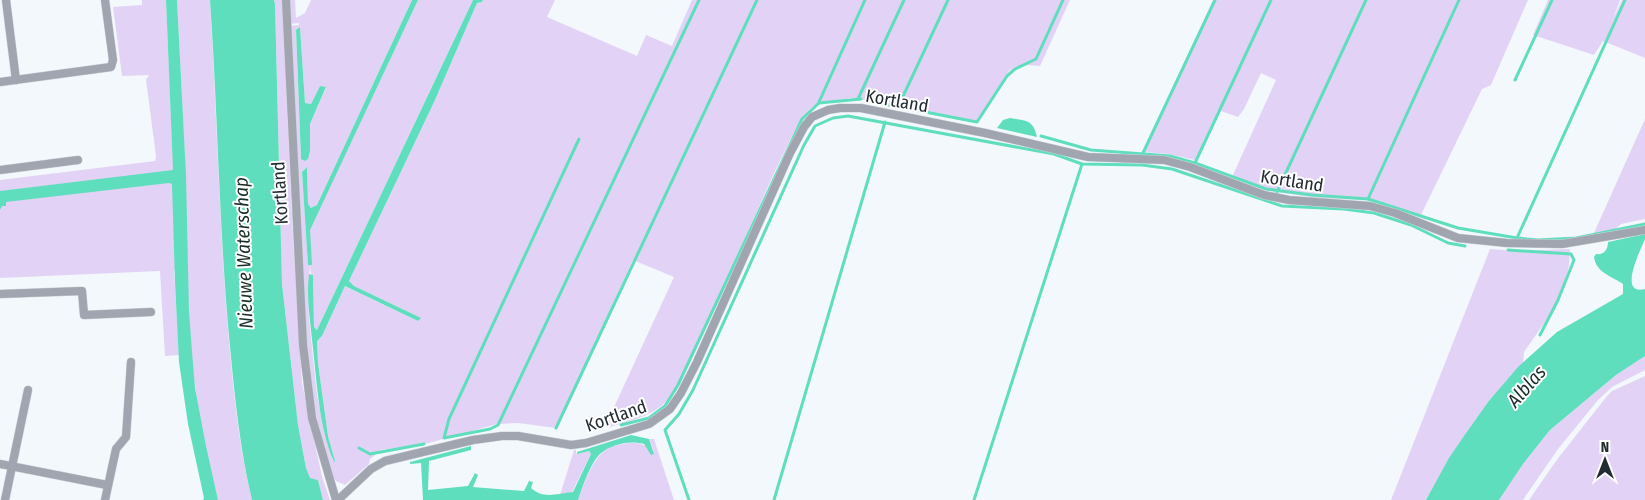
<svg xmlns="http://www.w3.org/2000/svg" width="1645" height="500" viewBox="0 0 1645 500" font-family="'Fira Sans Condensed',sans-serif">
	<style>
		.green { fill: #e2d3f6; fill-rule: evenodd }
		.water { fill: #5fdebd }
		.lines { fill: none; stroke-linecap: round; stroke-linejoin: round }
		.stream { stroke: #5fdebd; stroke-width: 3 }
		.minor-casing { stroke: #cdd3d8; stroke-width: 9 }
		.minor { stroke: #a1a5b0; stroke-width: 8 }
		.labels { text-anchor: middle; stroke-width: 4; stroke-linejoin: round; paint-order: stroke }
		.street-label { font-size: 18px; fill: #222b32; stroke: #fff }
		.water-label { font-size: 19px; font-style: italic; fill: #182e28; stroke: #fff }
	</style>
	<rect width="100%" height="100%" fill="#f3f8fc"/>
	<g class="green">
		<path d="M142,0h24l7,162 12,-1 -8,-161h33c7,114 9,228 19,342 5,53 10,106 23,158h-34c-9,-37 -18,-75 -23,-113 -5,-39 -7,-79 -8,-119l-13,2 5,85 -14,1 -5,-85 -160,7v-98l155,-19 1,-5 -10,-76 3,-5 -27,1 -9,-69 29,-2z"/>
		<polygon points="274,0 282,0 293,237 302,383 322,477 330,500 323,500 318,480 309,478 306,468 298,425 282,284 275,4"/>
		<path d="M288,0h7l1,18 9,-5 6,-13h101l-95,205 -6,3 -3,-4 -1,-37 -5,5 6,92 3,1 1,-2 -3,-33 109,-230h55l-156,330 -3,-3 -1,-52 -2,-1 -1,-7 -2,18 1,33 8,77 8,40 8,26h2l-7,-25 -10,-73 -1,-22 5,-5 23,-50 73,35 2,-3 -66,-32 -5,-5 86,-181 42,-97 5,-1 1,-2h72l-8,17 90,39 9,-21 26,11 20,-46h378l-30,66c-11,-1 -22,-2 -31,5l-33,52 -99,-21 -25,-4 -32,5 -9,5 -15,20 -20,41 -100,222c-20,25 -37,27 -66,36l-1,-9 65,-141 -41,-17 -77,168 -38,-5 -21,1 -68,19 -48,7 -11,9 -1,5 -24,21 -9,-4 -7,-9 -11,-44 -11,-74 -18,-328 10,-1v-2l-10,1zM300,27l5,76 6,1 9,-18 6,2 -16,36v26l-9,9 -5,-129z"/>
		<polygon points="1213,0 1528,0 1491,85 1482,89 1421,215 1370,200 1317,198 1264,190 1232,177 1276,80 1261,73 1244,109 1238,117 1218,110 1195,160 1168,154 1143,152"/>
		<polygon points="1548,0 1620,0 1613,19 1622,0 1645,0 1645,58 1603,41 1594,55 1533,35"/>
		<polygon points="1645,119 1645,219 1621,224 1613,231 1594,233"/>
		<polygon points="1490,249 1518,251 1570,249 1569,266 1562,291 1545,322 1524,352 1523,363 1488,402 1466,433 1426,500 1391,500"/>
		<polygon points="1645,356 1645,370 1612,387 1598,400 1558,449 1523,500 1499,500 1523,464 1550,430 1616,375"/>
		<polygon points="1645,376 1645,500 1529,500 1556,461 1607,396 1612,391"/>
		<path d="M649,439h5l20,61h-96c4,-12 14,-38 23,-46 6,-6 13,-9 21,-10 15,-3 21,-1 32,8z"/>
		<polygon points="574,450 576,450 576,454 589,451 591,454 572,492 560,495"/>
	</g>
	<g class="water">
		<polygon points="166,0 177,0 186,175 189,312 193,364 195,388 206,446 218,500 203,500 204,498 188,424 179,362 175,283 172,184 169,183 6,202 6,206 2,206 0,210 0,191 173,170"/>
		<path d="M210,0h64l1,4 7,280 16,141 8,43 4,10 8,2 5,20h-71c-12,-50 -17,-101 -22,-153 -11,-115 -12,-231 -20,-347z"/>
		<polygon points="412,0 418,0 310,230 312,263 312,265 308,265 302,172 307,167 308,204 311,208 317,205"/>
		<path d="M473,0h10l-1,2 -5,1 -42,97 -86,181 5,5 67,32 -3,3 -73,-35 -23,50 -5,5 1,22 10,73 7,25 -1,1c-16,-37 -17,-82 -22,-122 -2,-21 -6,-44 -3,-66l4,1 1,52 3,3z"/>
		<polygon points="300,27 305,103 311,104 320,86 326,87 310,124 310,150 308,159 305,161 301,159 296,30"/>
		<path d="M1010,118c16,3 23,1 27,19l-40,-9 6,-8z"/>
		<path d="M1645,234v5c-4,10 -28,57 0,50v67l-29,19 -66,55 -27,34 -24,36h-73l23,-42 17,-25 22,-31 30,-35 39,-35 66,-38v-10c-11,-8 -27,-11 -29,-27l2,-3c8,1 12,-4 12,-12z"/>
		<path d="M631,435l18,4 5,15 -3,1 -7,-11c-14,-4 -33,0 -44,10 -9,8 -18,34 -22,46h-155l-2,-37 -11,1v-2l61,-16v4l-42,11 -1,29 40,-4 7,-13 3,2 -5,12 51,4 5,-10 4,1 -2,6c13,12 27,5 42,4l18,-38 -2,-3 -12,3v-2z"/>
	</g>
	<g class="lines">
		<g class="stream">
			<polyline points="1515,80 1552,0"/>
			<polyline points="858,99 904,0"/>
			<polyline points="868,101 977,122 1007,76 1015,69 1036,59 1063,0"/>
			<polyline points="819,102 865,0"/>
			<polyline points="898,107 948,0"/>
			<polyline points="1041,136 1091,150 1170,156 1195,163 1266,189 1312,195 1368,199 1458,228 1517,238 1538,240 1576,238 1645,224"/>
			<polyline points="579,139 449,419 444,438 490,429 498,425 699,0"/>
			<polyline points="1143,153 1215,0"/>
			<polyline points="1195,163 1271,0"/>
			<polyline points="1277,192 1366,0"/>
			<polyline points="1368,199 1459,0"/>
			<polyline points="1517,238 1625,0"/>
			<polyline points="1508,250 1571,254 1574,260 1558,300 1540,335"/>
			<polyline points="621,425 649,418 665,406 678,385 802,119 819,103 861,99"/>
			<polyline points="556,428 757,0"/>
			<polyline points="359,448 370,454 424,444"/>
			<polyline points="689,500 665,430 679,414 693,390 804,145 815,126 833,118 848,116 1054,154 1082,164 1142,165 1172,169 1282,206 1344,209 1374,213 1411,225 1448,243 1465,246"/>
			<polyline points="774,500 885,122"/>
			<polyline points="974,500 1082,164"/>
		</g>
		<defs>
			<g id="minor">
				<polyline points="6,0 16,80"/>
				<polyline points="286,0 303,345 312,418 336,500"/>
				<polyline points="0,82 111,67 113,60 105,0"/>
				<polyline points="0,170 78,160"/>
				<polyline points="0,294 82,291 84,315 151,312"/>
				<polyline points="0,464 107,485"/>
				<polyline points="5,500 28,390"/>
				<polyline points="105,500 116,449 126,437 131,362"/>
				<polyline points="338,500 371,469 385,461 473,440 502,436 518,436 571,445 586,443 649,424 670,409 681,393 697,362 790,153 804,127 812,117 828,110 840,108 861,108 985,133 1088,157 1164,160 1190,167 1264,195 1289,200 1370,206 1395,213 1458,238 1507,243 1562,244 1645,230"/>
			</g>
		</defs>
		<use href="#minor" class="minor-casing"/>
		<use href="#minor" class="minor"/>
	</g>
	<g class="labels">
		<g class="street-label">
			<text transform="translate(897 101) rotate(10)" y="6">Kortland</text>
			<text transform="translate(1292 181) rotate(9)" y="6">Kortland</text>
			<text transform="translate(280 193) rotate(-93)" y="6">Kortland</text>
			<text transform="translate(616 416) rotate(-19)" y="6">Kortland</text>
		</g>
		<g class="water-label">
			<text transform="translate(243 253) rotate(-92)" y="7">Nieuwe Waterschap</text>
			<text transform="translate(1526 386) rotate(-49)" y="7">Alblas</text>
		</g>
	</g>
	<g transform="translate(1605 460)" stroke="#ffffff" stroke-width="4" paint-order="stroke">
	<path d="M0-4L9 19L0 12L-9 19Z" fill="#222b32"/>
	<text y="-8" font-size="14" font-weight="bold" text-anchor="middle" fill="#222b32">N</text>
	</g>
</svg>
